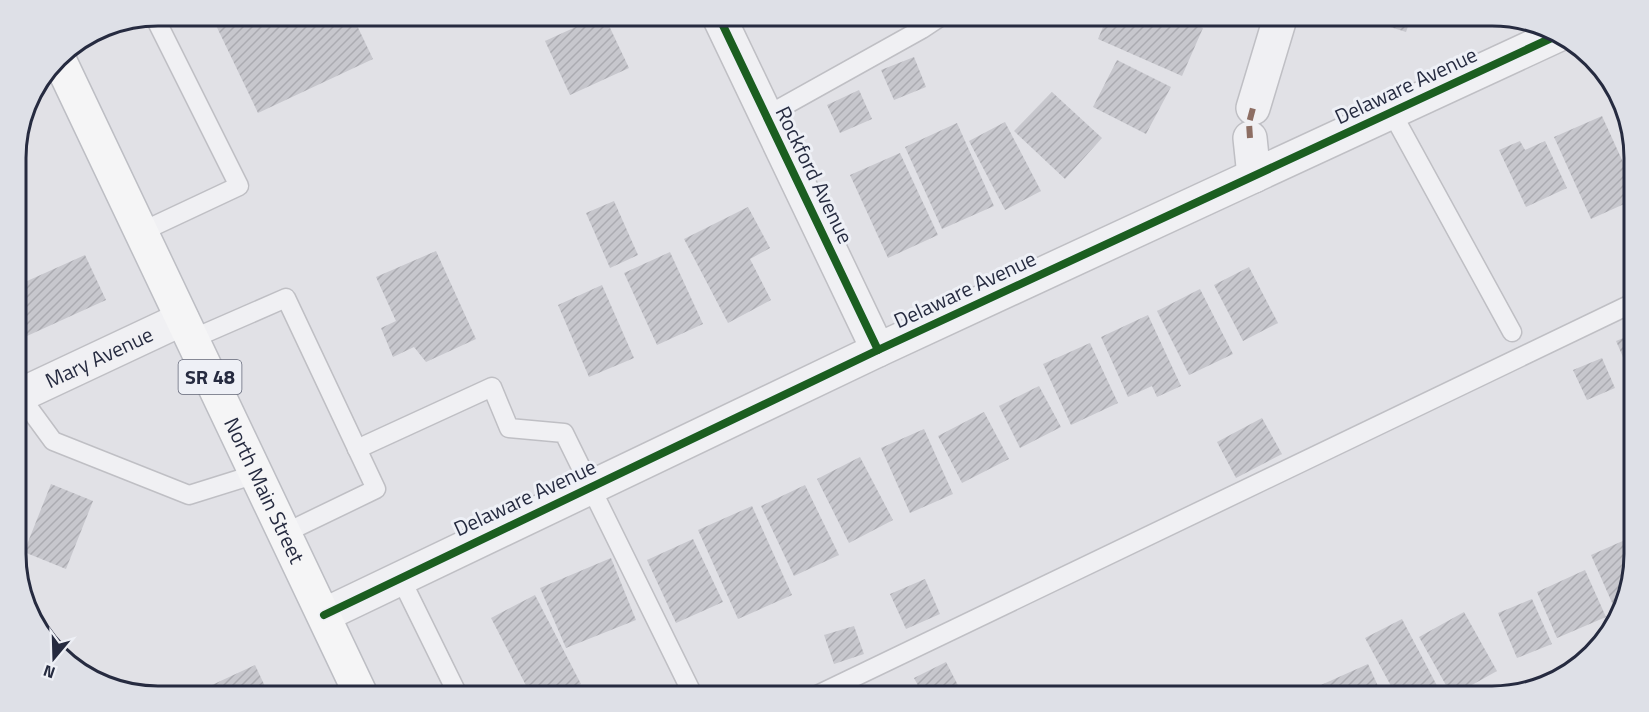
<svg xmlns="http://www.w3.org/2000/svg" width="1649" height="712" viewBox="0 0 1649 712" font-family="'Titillium Web',sans-serif">
	<style>
		.building { fill: url(#building-hatch) }
		.lines { fill: none; stroke-linecap: round; stroke-linejoin: round }
		.lane-casing { stroke: #bfbfc4; stroke-width: 21 }
		.street-casing { stroke: #bfbfc4; stroke-width: 36 }
		.primary-casing { stroke: #bdbec4; stroke-width: 36 }
		.lane { stroke: #f0f0f3; stroke-width: 18 }
		.street { stroke: #f0f0f3; stroke-width: 33 }
		.primary { stroke: #f5f5f6; stroke-width: 33 }
		.quiet { stroke: #8d6e63; stroke-width: 6; stroke-dasharray: 12 6; stroke-linecap: butt }
		.cycleway-casing { stroke: #eef0f6; stroke-width: 11 }
		.cycleway { stroke: #1b5e20; stroke-width: 8 }
		.labels { text-anchor: middle; stroke-width: 6; stroke-linejoin: round; paint-order: stroke }
		.shield { fill: #eef0f6; stroke: #626677; stroke-width: 1.5 }
		.shield-label { font-size: 20px; font-weight: bold; fill: #262b40 }
		.street-label { font-size: 21px; fill: #262b40; stroke: #eef0f6 }
		.rim { fill: none; stroke: #262b40; stroke-width: 3 }
	</style>
	<defs>
		<pattern id="building-hatch" width="6" height="6" patternUnits="userSpaceOnUse" patternTransform="scale(1.5)"><rect width="6" height="6" fill="#c7c7cd"/><path d="M-1 1l2-2M0 6l6-6M5 7l2-2" fill="none" stroke="#ababb1"/></pattern>
	</defs>
	<rect width="100%" height="100%" fill="#e1e1e6"/>
	<g class="building">
		<polygon points="211,15 352,15 373,59 258,113"/>
		<polygon points="602,15 604,15 629,68 570,95 545,41"/>
		<polygon points="1108,15 1173,15 1203,28 1182,76 1098,39"/>
		<polygon points="1363,15 1412,15 1406,32 1362,18"/>
		<polygon points="914,57 926,87 894,100 881,70"/>
		<polygon points="1117,60 1171,87 1146,134 1093,107"/>
		<polygon points="859,90 872,119 840,133 827,105"/>
		<polygon points="1052,92 1102,138 1065,179 1014,131"/>
		<polygon points="1602,116 1633,184 1633,200 1591,219 1554,137"/>
		<polygon points="1005,122 1041,191 1005,210 969,141"/>
		<polygon points="957,123 994,206 942,229 905,147"/>
		<polygon points="1520,141 1525,150 1545,141 1567,188 1526,207 1499,150"/>
		<polygon points="900,153 938,235 888,258 850,175"/>
		<polygon points="614,201 638,255 610,268 586,213"/>
		<polygon points="748,207 770,248 750,259 771,300 728,323 684,239"/>
		<polygon points="436,251 476,339 426,362 414,347 393,357 381,328 396,321 376,277"/>
		<polygon points="670,252 703,324 657,345 624,273"/>
		<polygon points="85,255 106,300 16,341 16,286"/>
		<polygon points="1249,267 1278,323 1243,341 1214,285"/>
		<polygon points="602,285 634,358 589,377 558,305"/>
		<polygon points="1200,289 1233,354 1189,375 1157,311"/>
		<polygon points="1148,315 1181,386 1157,397 1152,386 1128,397 1101,337"/>
		<polygon points="1633,334 1633,371 1630,373 1616,341"/>
		<polygon points="1090,343 1118,403 1071,425 1043,364"/>
		<polygon points="1602,358 1615,388 1587,400 1573,370"/>
		<polygon points="1039,386 1061,427 1020,448 999,406"/>
		<polygon points="984,412 1009,459 962,483 938,436"/>
		<polygon points="1262,418 1282,454 1236,478 1217,442"/>
		<polygon points="924,429 953,494 910,513 881,448"/>
		<polygon points="860,457 893,520 849,543 817,479"/>
		<polygon points="51,484 93,501 66,569 24,552"/>
		<polygon points="805,485 839,555 794,576 761,506"/>
		<polygon points="752,506 792,595 738,619 698,530"/>
		<polygon points="1634,536 1634,555 1625,600 1613,605 1591,555"/>
		<polygon points="693,539 723,602 676,623 647,560"/>
		<polygon points="611,558 636,620 566,648 540,588"/>
		<polygon points="1585,570 1606,617 1557,638 1537,592"/>
		<polygon points="925,579 940,614 906,629 890,594"/>
		<polygon points="535,595 581,684 556,697 532,697 491,618"/>
		<polygon points="1532,599 1552,644 1517,658 1498,613"/>
		<polygon points="1464,612 1497,671 1452,696 1419,637"/>
		<polygon points="1402,619 1443,697 1397,697 1365,638"/>
		<polygon points="854,626 864,654 834,664 824,635"/>
		<polygon points="946,662 963,695 960,697 924,697 914,678"/>
		<polygon points="1368,664 1383,697 1326,697 1321,685"/>
		<polygon points="255,665 270,697 186,697"/>
	</g>
	<g class="lines">
		<defs>
			<g id="lane">
				<polyline points="1392,113 1512,332"/>
				<polyline points="766,116 922,29 943,15"/>
				<polyline points="141,232 239,186 154,16"/>
				<polyline points="192,339 286,298 376,489 285,533"/>
				<polyline points="20,396 53,441 189,495 256,474"/>
				<polyline points="357,449 492,387 509,428 564,433 694,697"/>
				<polyline points="400,577 459,697"/>
				<polyline points="813,697 1633,303"/>
			</g>
			<g id="street">
				<polyline points="718,15 878,350"/>
				<polyline points="1253,108 1281,15"/>
				<polyline points="1250,138 1254,176"/>
				<path id="s1" d="M16,397l166,-78"/>
				<polyline points="324,615 878,350 1558,35"/>
			</g>
			<g id="primary">
				<path id="s2" d="M58,57l304,640"/>
			</g>
		</defs>
		<use href="#lane" class="lane-casing"/>
		<use href="#street" class="street-casing"/>
		<use href="#primary" class="primary-casing"/>
		<use href="#lane" class="lane"/>
		<use href="#street" class="street"/>
		<use href="#primary" class="primary"/>
		<polyline class="quiet" points="1250,138 1249,123 1253,108"/>
		<defs>
			<g id="cycleway">
				<polyline points="718,15 878,350"/>
				<polyline points="324,615 878,350 1558,35"/>
			</g>
		</defs>
		<use href="#cycleway" class="cycleway-casing"/>
		<use href="#cycleway" class="cycleway"/>
	</g>
	<g class="labels">
		<rect class="shield" x="178.5" y="360" width="63" height="34" rx="4.5"/>
		<g class="shield-label">
			<text x="210" y="384">SR 48</text>
		</g>
		<g class="street-label">
			<text transform="translate(1406 86) rotate(-25)" y="7">Delaware Avenue</text>
			<text transform="translate(814 175) rotate(64)" y="7">Rockford Avenue</text>
			<text transform="translate(965 290) rotate(-25)" y="7">Delaware Avenue</text>
			<text dy="7" stroke="none"><textPath href="#s1" startOffset="92">Mary Avenue</textPath></text>
			<text dy="7" stroke="none"><textPath href="#s2" startOffset="480">North Main Street</textPath></text>
			<text transform="translate(525 498) rotate(-25)" y="7">Delaware Avenue</text>
		</g>
	</g>
	<path d="M0 0H1649V712H0ZM158 26H1492A132 132 0 0 1 1624 158V554A132 132 0 0 1 1492 686H158A132 132 0 0 1 26 554V158A132 132 0 0 1 158 26Z" fill="#dee0e7" fill-rule="evenodd"/>
	<path class="rim" d="M158 26H1492A132 132 0 0 1 1624 158V554A132 132 0 0 1 1492 686H158A132 132 0 0 1 26 554V158A132 132 0 0 1 158 26Z"/>
	<g transform="translate(54 658) rotate(199)" stroke="#eef0f6" stroke-width="4.5" paint-order="stroke">
	<path d="M0-4.5L10 22L0 15L-10 22Z" fill="#262b40"/>
	<text y="-9" font-size="16" font-weight="bold" text-anchor="middle" fill="#262b40">N</text>
	</g>
</svg>
